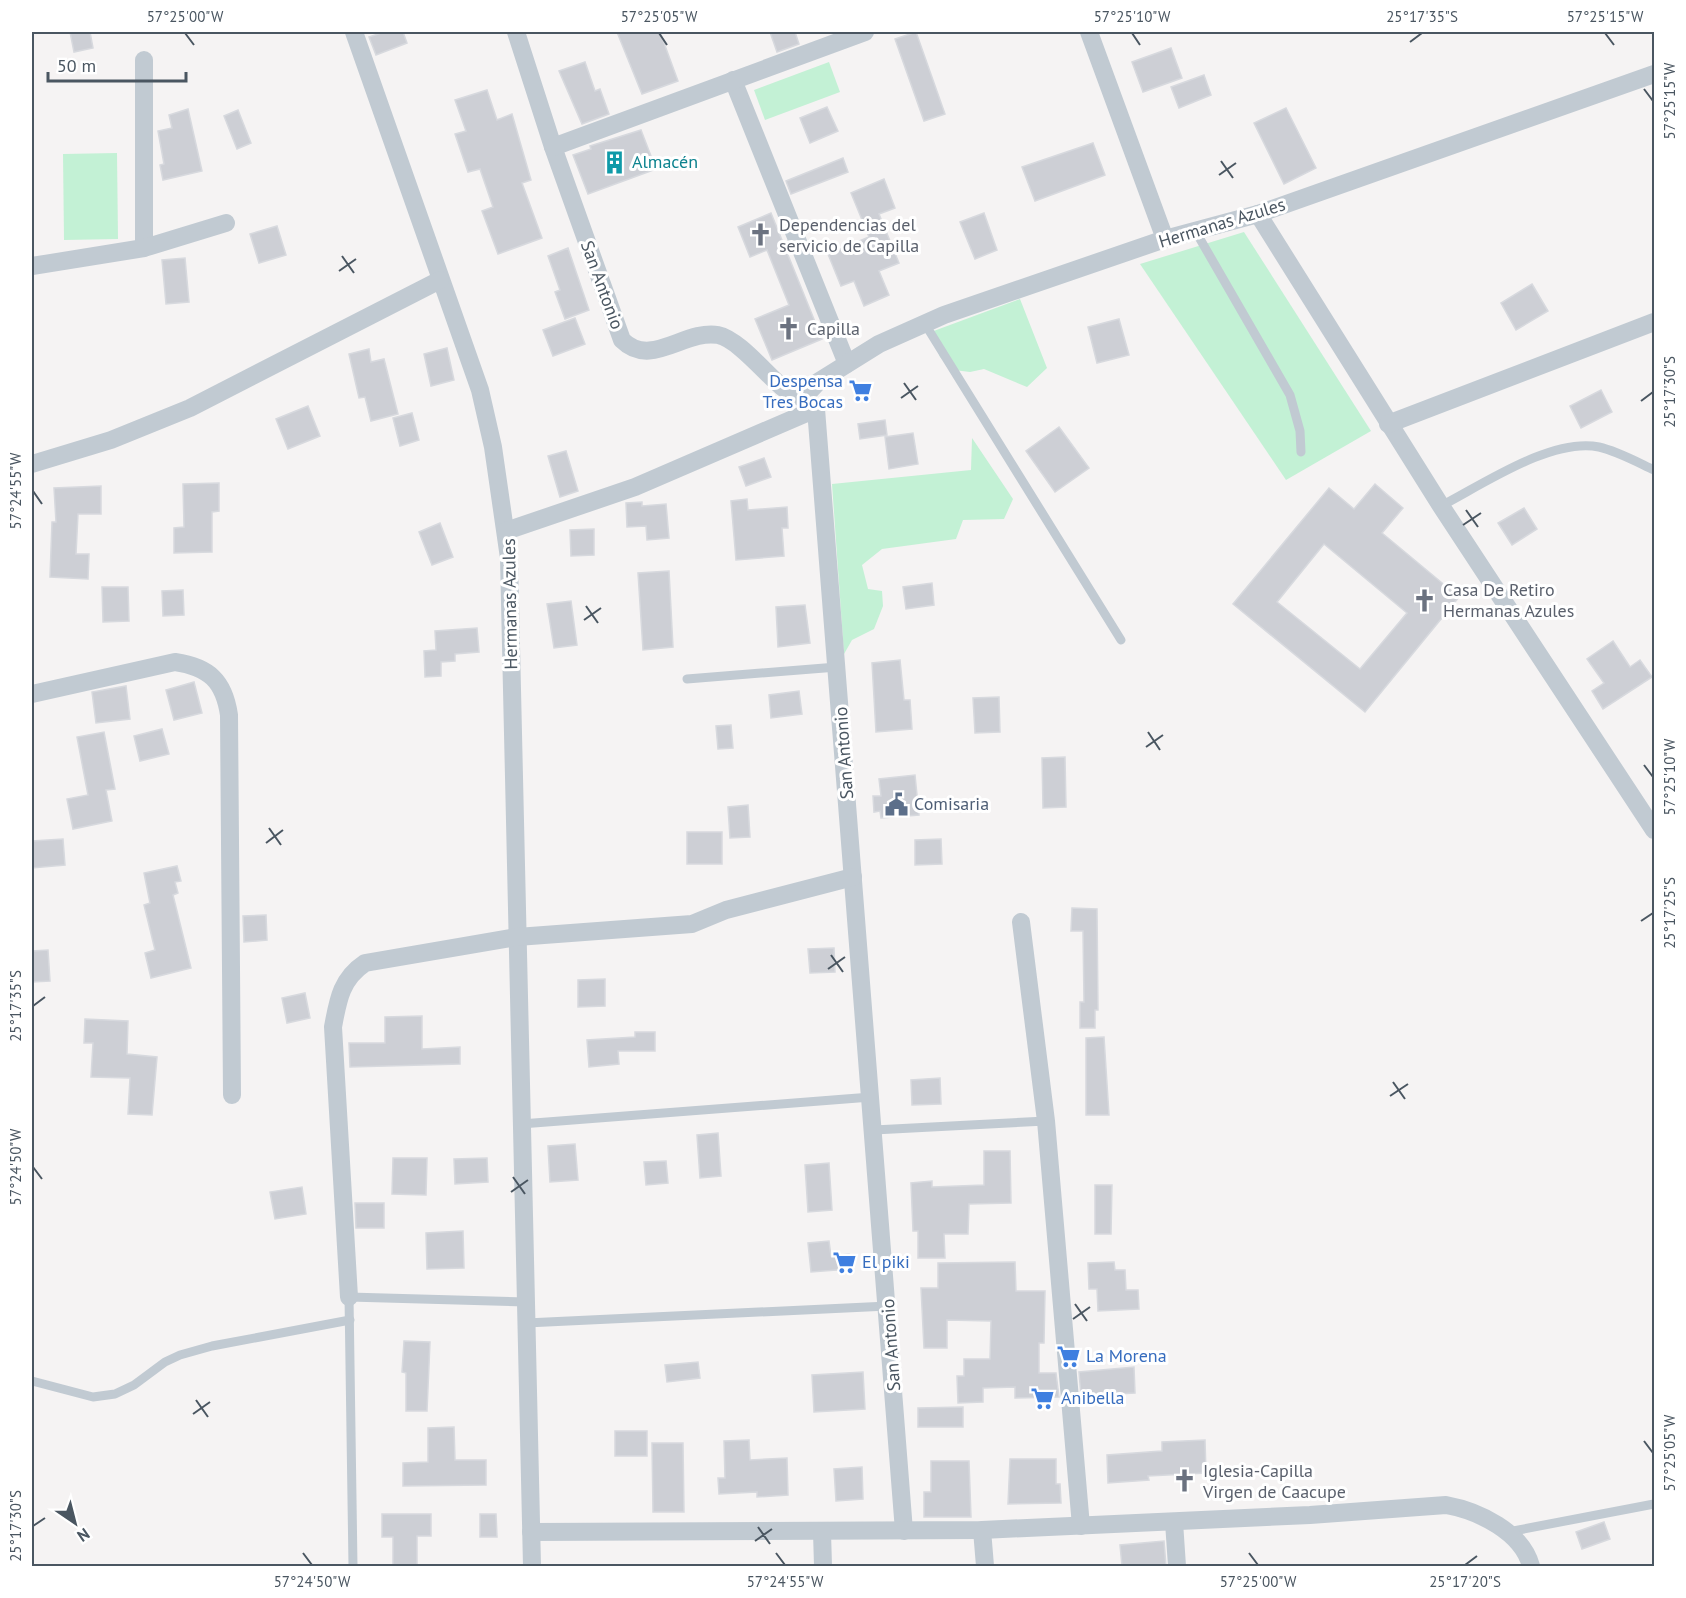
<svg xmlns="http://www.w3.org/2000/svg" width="1686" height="1598" viewBox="0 0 1686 1598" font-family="'PT Sans',sans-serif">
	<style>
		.green { fill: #c3f1d5 }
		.building { fill: #cdcfd5; stroke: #d7d9de; stroke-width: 1.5; fill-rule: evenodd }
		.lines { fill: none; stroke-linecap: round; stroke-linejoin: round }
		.service { stroke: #c1cad2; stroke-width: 9 }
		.minor { stroke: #c1cad2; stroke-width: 18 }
		.ticks { fill: none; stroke: #4a5661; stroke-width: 2 }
		.labels { text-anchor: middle; stroke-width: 6; stroke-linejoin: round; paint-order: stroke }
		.culture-label { font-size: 18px; fill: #0d838f; stroke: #fff; text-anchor: start }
		.street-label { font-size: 18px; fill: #4a5661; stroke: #fff }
		.worship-label { font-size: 18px; fill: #5b616d; stroke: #fff; text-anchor: start }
		.shop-label { font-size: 18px; fill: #366cbe; stroke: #fff; text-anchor: start }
		.service-label { font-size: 18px; fill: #4e5e75; stroke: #fff; text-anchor: start }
		.neatline { fill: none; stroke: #4a5661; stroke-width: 2 }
		.ticks-label { font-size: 15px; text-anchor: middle; fill: #4a5661 }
	</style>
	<rect width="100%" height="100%" fill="#f5f3f3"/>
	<g class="green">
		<polygon points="829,62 840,92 765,120 754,90"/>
		<polygon points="117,153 118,239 64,240 63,154"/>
		<polygon points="1244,232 1371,431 1286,480 1140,264"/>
		<polygon points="1020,299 1047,368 1027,387 984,369 970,372 954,370 940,357 931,332"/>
		<polygon points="972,438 1013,499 1004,519 963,520 956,539 882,549 862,565 868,589 882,591 883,606 874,629 852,640 844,654 832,484 971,470"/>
	</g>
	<g class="building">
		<polygon points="70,32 90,32 93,48 74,52"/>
		<polygon points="384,32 403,32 407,43 376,55 369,37"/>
		<polygon points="617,32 660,32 678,81 642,94"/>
		<polygon points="770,32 795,32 799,44 777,52"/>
		<polygon points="916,32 945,114 924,121 895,39"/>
		<polygon points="1171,48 1182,78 1143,92 1132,62"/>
		<polygon points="585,62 595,91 600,89 609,114 582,124 559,71"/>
		<polygon points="1204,75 1211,95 1179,108 1171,87"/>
		<polygon points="487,90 497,120 512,114 531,180 522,183 542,238 498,254 482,211 493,207 480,169 468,172 455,134 466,131 455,100"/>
		<polygon points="827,107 838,131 810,143 800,118"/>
		<polygon points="1286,108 1316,168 1284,184 1254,123"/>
		<polygon points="188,109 202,171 163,180 160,165 164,164 158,131 172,128 169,115"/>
		<polygon points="238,110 251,143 237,149 224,116"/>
		<polygon points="641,130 656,169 588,194 573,155 591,149 590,146"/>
		<polygon points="1093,143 1105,175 1035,201 1022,167"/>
		<polygon points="843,158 848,172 791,194 786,181"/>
		<polygon points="884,179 895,208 879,214 899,263 879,271 889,295 864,306 854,281 841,286 828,254 869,237 851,193"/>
		<polygon points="771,213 822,339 772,360 755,319 789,305 767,250 750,257 738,227"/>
		<polygon points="984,213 997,250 975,259 960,222"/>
		<polygon points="277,226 286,255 259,263 250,234"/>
		<polygon points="568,248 589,310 565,319 555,292 560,290 548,256"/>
		<polygon points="185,258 189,302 166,304 162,260"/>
		<polygon points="1532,284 1548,311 1516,330 1501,303"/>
		<polygon points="575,318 585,344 553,356 543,330"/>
		<polygon points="1119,319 1129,355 1097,363 1088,327"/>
		<polygon points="447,348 454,380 431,386 424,354"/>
		<polygon points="369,349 371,362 384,359 398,414 371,421 365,397 359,398 349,354"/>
		<polygon points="1601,390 1612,412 1581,428 1570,406"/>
		<polygon points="308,406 320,436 288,449 276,419"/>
		<polygon points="412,413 419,440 400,446 393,418"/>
		<polygon points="885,420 887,435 860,439 858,424"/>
		<polygon points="1059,427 1089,468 1055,492 1026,451"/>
		<polygon points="913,433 918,464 889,469 885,437"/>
		<polygon points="566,451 578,491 560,497 548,456"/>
		<polygon points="764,458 771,477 746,486 739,467"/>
		<polygon points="219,483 219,511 212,512 212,552 174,553 174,528 184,527 183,484"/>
		<path d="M1375,484l28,24 -21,25 77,64 -94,115 -132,-108 96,-116 25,21zM1324,544l83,69 -47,56 -83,-67z"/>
		<polygon points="101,486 101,514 78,514 76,554 89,554 88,579 50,577 52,522 56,522 54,488"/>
		<polygon points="747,499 748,510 787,507 788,528 782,528 784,556 736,560 731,501"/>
		<polygon points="642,502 642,506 666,504 669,538 647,540 646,526 627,527 626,503"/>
		<polygon points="1524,508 1537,529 1512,545 1498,523"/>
		<polygon points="440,523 453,557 432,565 419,532"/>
		<polygon points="594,529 594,555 571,556 570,530"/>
		<polygon points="669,571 673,647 643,650 638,573"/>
		<polygon points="932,583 934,605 906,609 903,587"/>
		<polygon points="102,587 128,587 129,621 103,622"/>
		<polygon points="183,590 184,615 163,616 162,591"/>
		<polygon points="571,601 577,645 554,648 547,604"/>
		<polygon points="805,605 810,643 778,647 776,607"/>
		<polygon points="477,628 479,652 455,654 455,661 441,662 441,676 425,677 424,651 436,650 435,631"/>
		<polygon points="1613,641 1630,667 1640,660 1652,677 1603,709 1592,691 1604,683 1587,659"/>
		<polygon points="900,660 904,700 910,700 912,729 876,732 872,663"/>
		<polygon points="194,682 202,713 174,720 166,690"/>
		<polygon points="126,686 130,719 96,723 92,692"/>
		<polygon points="799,691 802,714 771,718 769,695"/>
		<polygon points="999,697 1000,732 975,733 973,698"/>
		<polygon points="731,725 733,748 718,749 716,726"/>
		<polygon points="162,729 169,754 140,761 134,736"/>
		<polygon points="104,732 115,789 106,790 112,821 73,829 67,799 88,795 77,737"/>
		<polygon points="1065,757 1066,807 1043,808 1042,758"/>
		<polygon points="915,775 919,815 881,818 880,811 874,812 873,796 881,796 879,779"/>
		<polygon points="748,805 750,837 730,838 728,807"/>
		<rect x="687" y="832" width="35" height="32"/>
		<polygon points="63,839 65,865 32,868 32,841"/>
		<polygon points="941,839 942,864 915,865 915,840"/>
		<polygon points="177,866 181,881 175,882 178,893 173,895 191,968 151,978 145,953 155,950 144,905 150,903 144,873"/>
		<polygon points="1072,908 1097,909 1098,1010 1095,1010 1095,1028 1080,1028 1080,1002 1084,1002 1083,931 1071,931"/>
		<polygon points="266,915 267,940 244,942 243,916"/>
		<polygon points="834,948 835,972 810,973 808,949"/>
		<polygon points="48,950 50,981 32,982 32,951"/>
		<polygon points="605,979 605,1006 578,1007 578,980"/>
		<polygon points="305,993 310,1018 287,1023 282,998"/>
		<polygon points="422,1016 422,1049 460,1047 460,1064 350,1067 349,1043 385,1043 385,1017"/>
		<polygon points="85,1019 128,1021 127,1054 157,1057 152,1115 128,1114 130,1078 91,1077 93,1043 84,1043"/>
		<polygon points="635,1032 655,1032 655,1051 618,1051 619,1064 589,1067 587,1040 635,1037"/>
		<polygon points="1104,1037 1109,1115 1086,1115 1086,1038"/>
		<polygon points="940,1078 941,1104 912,1105 911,1080"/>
		<polygon points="718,1133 721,1176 700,1178 697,1135"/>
		<polygon points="575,1144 578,1180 550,1182 548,1146"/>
		<polygon points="984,1151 1010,1151 1011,1203 969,1204 968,1234 944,1234 945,1258 918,1258 918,1231 913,1231 911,1183 932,1181 932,1187 984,1185"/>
		<polygon points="393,1158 427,1158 426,1195 392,1194"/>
		<polygon points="487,1158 488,1182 455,1184 454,1159"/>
		<polygon points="666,1161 668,1183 646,1185 644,1162"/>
		<polygon points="829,1163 832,1210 808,1212 805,1165"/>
		<polygon points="1095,1185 1112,1185 1111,1234 1095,1234"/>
		<polygon points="302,1187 306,1214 275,1219 270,1192"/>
		<polygon points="355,1203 384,1203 384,1228 356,1228"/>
		<polygon points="463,1231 464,1268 427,1269 426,1233"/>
		<polygon points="829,1241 831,1256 849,1254 850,1269 811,1272 808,1243"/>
		<polygon points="1015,1262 1016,1291 1045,1291 1044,1343 1039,1343 1039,1373 1056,1373 1059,1397 1015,1398 1015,1387 983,1388 983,1402 958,1403 957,1376 964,1376 964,1359 990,1359 991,1321 947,1320 947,1348 924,1348 921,1288 938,1288 938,1263"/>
		<polygon points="1114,1262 1115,1270 1125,1270 1126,1290 1138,1290 1139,1309 1098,1311 1097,1289 1089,1289 1088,1263"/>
		<polygon points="404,1341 430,1342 427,1411 406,1411 406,1373 402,1372"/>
		<polygon points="698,1362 700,1378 667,1382 665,1365"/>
		<polygon points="1134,1367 1135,1393 1081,1396 1079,1372"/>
		<polygon points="863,1372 865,1409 814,1412 812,1375"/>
		<polygon points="963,1407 963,1427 918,1427 918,1408"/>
		<polygon points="454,1427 455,1460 486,1460 486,1485 403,1486 403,1463 428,1462 428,1428"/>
		<rect x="615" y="1431" width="32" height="25"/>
		<polygon points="749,1440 750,1460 787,1458 788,1495 757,1497 757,1492 719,1494 718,1478 725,1478 724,1441"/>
		<polygon points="1205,1440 1206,1473 1148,1476 1149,1480 1108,1483 1107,1455 1162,1451 1162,1442"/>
		<polygon points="652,1443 683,1443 684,1512 653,1512"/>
		<polygon points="1010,1459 1056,1459 1056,1484 1060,1484 1061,1503 1008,1504"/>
		<polygon points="931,1461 969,1461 971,1517 924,1517 924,1492 931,1492"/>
		<polygon points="862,1467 863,1499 836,1501 834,1469"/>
		<polygon points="382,1514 431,1514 431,1536 417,1536 417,1566 393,1566 393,1537 382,1537"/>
		<polygon points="480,1514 496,1514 497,1537 480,1537"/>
		<polygon points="1604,1522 1610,1539 1582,1549 1576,1532"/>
		<polygon points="1164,1541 1166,1566 1122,1566 1120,1545"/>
	</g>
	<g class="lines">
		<g class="service">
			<polyline points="1196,232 1290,395 1300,431 1301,452"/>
			<polyline points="925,324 1121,640"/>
			<path d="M1441,506c41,-21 111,-69 158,-59 18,4 38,15 55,23"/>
			<polyline points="687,679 837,667"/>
			<polyline points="521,1124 871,1097"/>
			<polyline points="874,1130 1046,1121"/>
			<polyline points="526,1323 888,1306"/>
			<polyline points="32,1381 93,1397 115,1394 134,1385 165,1362 180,1355 212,1346 350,1320"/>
			<polyline points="1508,1532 1654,1504"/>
			<polyline points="353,1566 349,1297 525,1302"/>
		</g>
		<g class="minor">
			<polyline points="354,32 480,390 493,447 509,558 532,1566"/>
			<path d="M516,32l37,115 69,193c29,29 63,-11 96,-5 20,4 48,39 64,52 11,9 26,10 34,22l88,1122"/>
			<polyline points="1089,32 1165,239"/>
			<polyline points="733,80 847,364"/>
			<polyline points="553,147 865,32"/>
			<polyline points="1258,214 1441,506 1654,830"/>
			<polyline points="144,248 144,60"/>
			<polyline points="32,266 144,248 226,223"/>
			<polyline points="803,398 818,382 879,344 944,315 1165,239 1258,214 1654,74"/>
			<polyline points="1388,424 1654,322"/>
			<polyline points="32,464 111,440 190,408 440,280"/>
			<polyline points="506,531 635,487 816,409"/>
			<path d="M32,694l143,-32c34,5 49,19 54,53l3,380"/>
			<polyline points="1021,922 1046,1121 1081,1526"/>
			<path d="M349,1297l-16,-270c5,-27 8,-48 32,-64l152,-26 175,-13 34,-14 127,-33"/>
			<polyline points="1174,1522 1177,1566"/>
			<polyline points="982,1530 985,1566"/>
			<path d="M531,1532l451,-2 328,-15 136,-10c33,6 76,27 85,61"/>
			<polyline points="822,1532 823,1566"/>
		</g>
	</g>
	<path class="ticks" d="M185,33l9,12M659,33l8,12M1132,33l8,12M1605,33l9,12M1410,42l12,-9M1644,89l9,12M1221,161l12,17M1219,175l17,-12M342,256l12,17M339,271l17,-12M904,383l12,17M901,398l17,-12M1641,401l12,-9M33,491l9,13M1466,510l12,17M1463,525l18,-12M586,606l12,17M584,620l17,-12M1148,732l12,18M1146,747l17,-12M1644,765l9,12M269,828l12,17M266,843l17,-13M1641,921l12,-8M831,955l12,17M828,969l17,-12M33,1006l12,-9M1393,1082l12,17M1390,1096l18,-12M33,1167l9,12M513,1177l12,17M511,1192l17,-12M1075,1304l12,17M1073,1319l17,-12M196,1400l12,17M193,1414l17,-12M1644,1441l9,12M33,1526l12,-8M758,1527l12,17M755,1541l17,-12M303,1553l9,12M776,1553l9,12M1249,1553l9,12M1465,1565l12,-9"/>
	<defs>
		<symbol id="building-bare" viewBox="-9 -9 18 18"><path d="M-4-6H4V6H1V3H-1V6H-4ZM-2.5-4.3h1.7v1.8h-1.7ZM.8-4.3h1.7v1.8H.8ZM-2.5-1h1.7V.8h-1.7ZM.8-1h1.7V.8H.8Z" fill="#0f9aa8" stroke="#fff" stroke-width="2.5" paint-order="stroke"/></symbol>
		<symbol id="church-bare" viewBox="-9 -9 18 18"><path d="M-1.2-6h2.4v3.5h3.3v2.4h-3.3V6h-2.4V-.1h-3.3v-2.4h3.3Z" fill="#6b7280" stroke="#fff" stroke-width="2.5" paint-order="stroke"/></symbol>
		<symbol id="supermarket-bare" viewBox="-9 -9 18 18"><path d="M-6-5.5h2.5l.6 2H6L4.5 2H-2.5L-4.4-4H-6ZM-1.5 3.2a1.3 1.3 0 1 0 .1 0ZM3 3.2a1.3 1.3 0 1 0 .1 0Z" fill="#3f7fe0" stroke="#fff" stroke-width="2.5" paint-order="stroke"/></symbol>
		<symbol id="civic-bare" viewBox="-9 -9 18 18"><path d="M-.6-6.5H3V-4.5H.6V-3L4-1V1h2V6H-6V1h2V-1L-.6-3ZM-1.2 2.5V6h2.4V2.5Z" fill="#5c6f8a" stroke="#fff" stroke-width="2.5" paint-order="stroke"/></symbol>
	</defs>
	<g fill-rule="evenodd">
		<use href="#building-bare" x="598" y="146" width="33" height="33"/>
		<use href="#church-bare" x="744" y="218" width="33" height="33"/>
		<use href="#church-bare" x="772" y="312" width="33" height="33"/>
		<use href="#supermarket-bare" x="844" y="374" width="33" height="33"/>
		<use href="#church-bare" x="1408" y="584" width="33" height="33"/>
		<use href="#civic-bare" x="880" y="788" width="33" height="33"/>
		<use href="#supermarket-bare" x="828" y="1246" width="33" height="33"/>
		<use href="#supermarket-bare" x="1052" y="1340" width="33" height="33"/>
		<use href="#supermarket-bare" x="1026" y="1382" width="33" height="33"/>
		<use href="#church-bare" x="1168" y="1464" width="33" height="33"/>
	</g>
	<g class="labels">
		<g class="culture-label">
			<text x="632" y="168">Almacén</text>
		</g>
		<g class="street-label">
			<text transform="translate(1222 223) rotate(-17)" y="6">Hermanas Azules</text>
			<text transform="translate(602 285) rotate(70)" y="6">San Antonio</text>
			<text transform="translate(510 604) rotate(-91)" y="6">Hermanas Azules</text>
			<text transform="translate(844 753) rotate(-94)" y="6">San Antonio</text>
			<text transform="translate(891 1345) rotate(-94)" y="6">San Antonio</text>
		</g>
		<g class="worship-label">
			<text x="779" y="231">Dependencias del<tspan x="779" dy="21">servicio de Capilla</tspan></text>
			<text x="807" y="335">Capilla</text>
			<text x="1443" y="596">Casa De Retiro<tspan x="1443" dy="21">Hermanas Azules</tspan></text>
			<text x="1203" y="1477">Iglesia-Capilla<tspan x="1203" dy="21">Virgen de Caacupe</tspan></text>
		</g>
		<g class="shop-label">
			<text x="843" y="387" text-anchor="end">Despensa<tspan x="843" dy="21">Tres Bocas</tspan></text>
			<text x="862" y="1268">El piki</text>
			<text x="1086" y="1362">La Morena</text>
			<text x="1061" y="1404">Anibella</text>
		</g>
		<g class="service-label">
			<text x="914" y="810">Comisaria</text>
		</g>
	</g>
	<rect width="1686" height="1598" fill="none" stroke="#ffffff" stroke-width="66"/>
	<g transform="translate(75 1523) rotate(145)" stroke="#ffffff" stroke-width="4.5" paint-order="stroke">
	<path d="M0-4.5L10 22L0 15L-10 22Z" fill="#4a5661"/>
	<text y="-9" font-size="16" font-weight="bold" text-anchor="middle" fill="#4a5661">N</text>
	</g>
	<path d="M48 72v9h138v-9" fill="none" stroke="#4a5661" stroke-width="3"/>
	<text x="57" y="72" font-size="18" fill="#4a5661" stroke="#ffffff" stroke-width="4.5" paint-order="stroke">50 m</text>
	<rect x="33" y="33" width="1620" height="1532" class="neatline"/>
	<g class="ticks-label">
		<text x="185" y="22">57°25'00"W</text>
		<text x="659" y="22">57°25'05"W</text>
		<text x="1132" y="22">57°25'10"W</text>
		<text x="1422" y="22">25°17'35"S</text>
		<text x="1605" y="22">57°25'15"W</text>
		<text transform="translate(1670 101) rotate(-90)" y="5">57°25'15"W</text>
		<text transform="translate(1670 392) rotate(-90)" y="5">25°17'30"S</text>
		<text transform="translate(16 491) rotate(-90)" y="5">57°24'55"W</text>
		<text transform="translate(1670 777) rotate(-90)" y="5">57°25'10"W</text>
		<text transform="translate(1670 913) rotate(-90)" y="5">25°17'25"S</text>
		<text transform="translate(16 1006) rotate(-90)" y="5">25°17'35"S</text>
		<text transform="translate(16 1167) rotate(-90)" y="5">57°24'50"W</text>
		<text transform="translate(1670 1453) rotate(-90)" y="5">57°25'05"W</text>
		<text transform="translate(16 1526) rotate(-90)" y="5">25°17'30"S</text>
		<text x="312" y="1587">57°24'50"W</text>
		<text x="785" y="1587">57°24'55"W</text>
		<text x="1258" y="1587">57°25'00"W</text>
		<text x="1465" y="1587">25°17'20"S</text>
	</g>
</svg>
